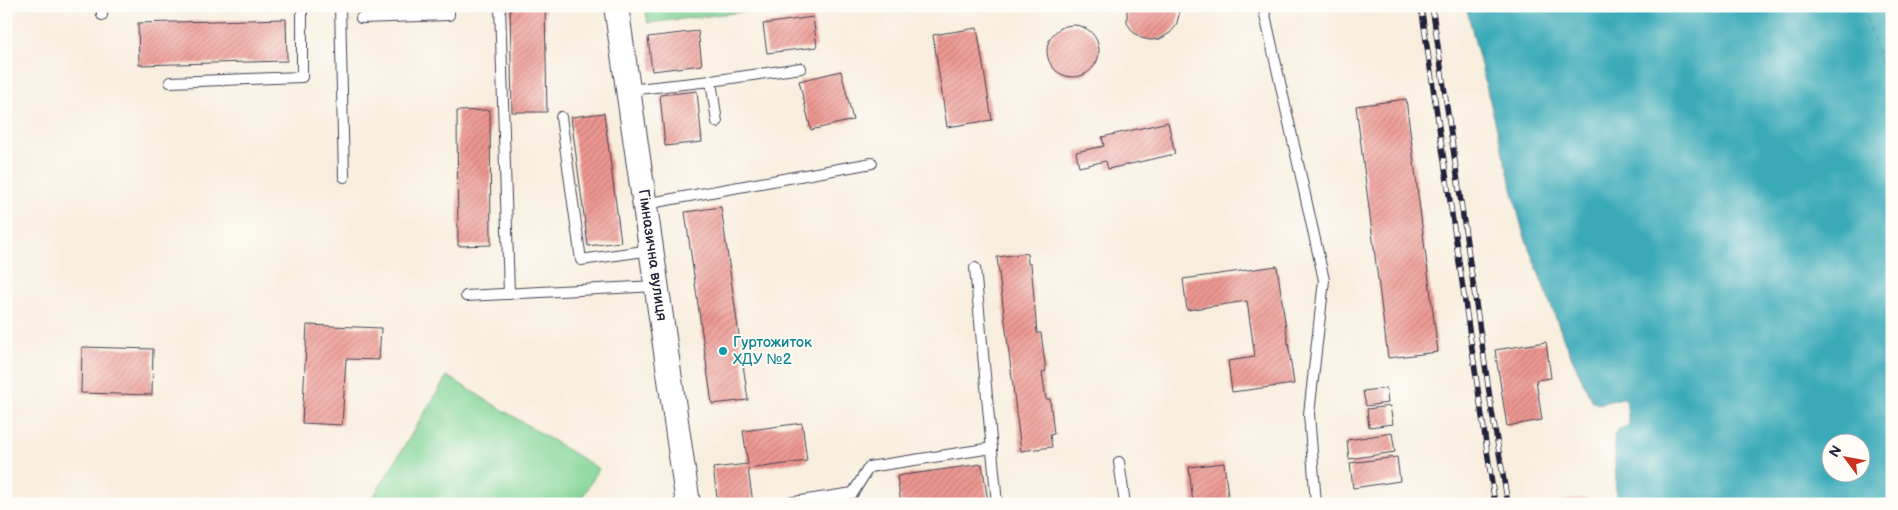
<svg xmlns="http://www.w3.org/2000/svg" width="1898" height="510" viewBox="0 0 1898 510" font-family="'Balsamiq Sans',sans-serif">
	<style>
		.green { fill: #82d496; stroke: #527b68 }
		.water { fill: #3aaab8; stroke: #2e667a; fill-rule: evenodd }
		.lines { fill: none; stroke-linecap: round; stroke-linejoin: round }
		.ferry { stroke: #2d5f73; stroke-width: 1; stroke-dasharray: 6 5; stroke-linecap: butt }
		.building { fill: url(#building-hatch) }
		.service-casing { stroke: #424153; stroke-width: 12 }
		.tertiary-casing { stroke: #424153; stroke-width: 26 }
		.service { stroke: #fff; stroke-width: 10 }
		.tertiary { stroke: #fff; stroke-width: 24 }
		.rail-casing { stroke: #22223b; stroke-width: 5.5 }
		.rail { stroke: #fdfcf7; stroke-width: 4; stroke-dasharray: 11; stroke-linecap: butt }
		.culture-dot { fill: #0f9aa8; stroke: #fdfcf7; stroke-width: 2 }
		.labels { text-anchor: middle; stroke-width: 4; stroke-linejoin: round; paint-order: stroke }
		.street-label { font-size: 15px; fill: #22223b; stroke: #fdfcf7 }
		.culture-label { font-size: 15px; fill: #0d838f; stroke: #fdfcf7; text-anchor: start }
	</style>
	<defs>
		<pattern id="building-hatch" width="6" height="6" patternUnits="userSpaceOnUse" patternTransform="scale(1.25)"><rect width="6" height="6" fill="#ee9791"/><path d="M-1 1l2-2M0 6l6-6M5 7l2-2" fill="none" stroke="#c07b78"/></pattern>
	</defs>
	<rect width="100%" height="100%" fill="#fdfcf7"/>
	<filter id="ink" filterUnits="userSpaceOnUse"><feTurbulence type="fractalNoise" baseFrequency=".02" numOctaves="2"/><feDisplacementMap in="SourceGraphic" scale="10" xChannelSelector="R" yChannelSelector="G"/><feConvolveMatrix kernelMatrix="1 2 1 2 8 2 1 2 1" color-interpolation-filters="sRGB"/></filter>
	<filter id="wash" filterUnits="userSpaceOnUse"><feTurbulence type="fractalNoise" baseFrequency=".0096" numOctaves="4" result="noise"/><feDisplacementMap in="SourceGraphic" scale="20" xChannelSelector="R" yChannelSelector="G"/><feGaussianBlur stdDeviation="1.12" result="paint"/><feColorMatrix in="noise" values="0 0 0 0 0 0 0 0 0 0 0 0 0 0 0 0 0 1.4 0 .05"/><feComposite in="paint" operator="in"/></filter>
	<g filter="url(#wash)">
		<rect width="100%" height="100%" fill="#f8eede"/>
		<g class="green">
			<polygon points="645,6 791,6 648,23"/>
			<polygon points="447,376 599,469 578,504 369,504"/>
		</g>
		<path class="water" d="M1466,6h426v498h-273l-3,-14 -2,-55 4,-5 11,-5 -3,-25 -3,-2 -25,6 -6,-3 -26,-56 -43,-113zM1830,442h30v30h-30z"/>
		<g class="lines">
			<polyline class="ferry" points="1863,6 1892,100"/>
		</g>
		<g id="blocks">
			<g class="building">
				<polygon points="360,6 423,6 423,8 360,10"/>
				<polygon points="510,6 545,6 547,112 512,112"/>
				<polygon points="1127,6 1177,6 1179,15 1176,26 1170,33 1160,39 1151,40 1141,38 1133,32 1127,23"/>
				<polygon points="813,17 817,47 767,53 763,24"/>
				<polygon points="286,19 287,61 139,65 138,23"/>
				<circle cx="1073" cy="51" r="26"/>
				<polygon points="977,28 992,120 947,127 933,35"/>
				<polygon points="698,31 702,65 652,71 648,37"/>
				<polygon points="841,71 853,120 811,130 799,81"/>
				<polygon points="697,91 702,142 665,146 660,95"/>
				<polygon points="1406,99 1438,352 1388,358 1356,106"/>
				<polygon points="490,110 491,245 458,246 457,111"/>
				<polygon points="604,113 621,242 588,246 571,117"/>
				<polygon points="1168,122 1175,154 1108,169 1106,161 1079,167 1076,152 1104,146 1102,137"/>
				<polygon points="721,207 748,400 712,404 685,212"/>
				<polygon points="1027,253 1028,264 1031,264 1037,333 1041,333 1046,371 1042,372 1046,399 1050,399 1054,434 1050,435 1052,447 1021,451 997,257"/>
				<polygon points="1277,266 1294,384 1232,392 1228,361 1255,357 1247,301 1187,310 1183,279"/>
				<polygon points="307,325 381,328 379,360 346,359 342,425 302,423"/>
				<polygon points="1546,342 1551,378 1536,380 1542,420 1507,426 1495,350"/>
				<polygon points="82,347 153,349 152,395 81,393"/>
				<polygon points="1386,388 1388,403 1366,406 1363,391"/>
				<polygon points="1390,406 1393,424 1369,427 1367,409"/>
				<polygon points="802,423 807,461 748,469 753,503 718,504 713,468 748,464 743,431"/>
				<polygon points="1392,433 1395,452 1349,459 1347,440"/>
				<polygon points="1397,457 1400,481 1353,488 1350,463"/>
				<polygon points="1224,463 1229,504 1193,504 1189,467"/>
				<polygon points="982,464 988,501 968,504 901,504 897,476"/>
				<polygon points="1586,498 1587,504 1552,504 1552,503"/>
			</g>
		</g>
	</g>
	<g filter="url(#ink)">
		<use href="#blocks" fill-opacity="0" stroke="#424153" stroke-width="1"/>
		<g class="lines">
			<defs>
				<g id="service">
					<polyline points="340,6 344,177"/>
					<polyline points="500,6 509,294"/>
					<polyline points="1263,6 1324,280 1309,414 1316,504"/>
					<polyline points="102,15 102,6"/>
					<polyline points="361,18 449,15 449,6"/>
					<polyline points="711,81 801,68"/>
					<polyline points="170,82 302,77 302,6"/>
					<polyline points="628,90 711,81 717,122"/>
					<polyline points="561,117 581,260 651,250"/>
					<polyline points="645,204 872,163"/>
					<polyline points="975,268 997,504"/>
					<polyline points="466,296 656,286"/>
					<polyline points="1119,462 1125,504"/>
					<polyline points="781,504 853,493 869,467 992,448"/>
				</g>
				<polyline id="tertiary" points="616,6 688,504"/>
			</defs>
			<use href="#service" class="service-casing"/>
			<use href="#tertiary" class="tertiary-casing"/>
			<use href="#service" class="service"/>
			<use href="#tertiary" class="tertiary"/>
			<defs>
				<g id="rail">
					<polyline points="1421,6 1495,504"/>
					<polyline points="1432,6 1492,412 1508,504"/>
				</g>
			</defs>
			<use href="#rail" class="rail-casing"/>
			<use href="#rail" class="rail"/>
		</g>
	</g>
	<circle class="culture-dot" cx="723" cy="351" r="5"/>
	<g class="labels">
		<g class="street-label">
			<text transform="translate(653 255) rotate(82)" y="5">Гімназична вулиця</text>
		</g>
		<g class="culture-label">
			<text x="733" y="347">Гуртожиток<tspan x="733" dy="17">ХДУ №2</tspan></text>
		</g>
	</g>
	<rect width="1898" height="510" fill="none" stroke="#fdfcf7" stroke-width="25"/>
	<g transform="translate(1846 458) rotate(302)"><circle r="24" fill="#fdfcf7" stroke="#a5a5ac"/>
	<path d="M0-4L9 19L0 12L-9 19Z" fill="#c8321e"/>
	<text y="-8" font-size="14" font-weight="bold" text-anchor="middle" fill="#22223b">N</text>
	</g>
</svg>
